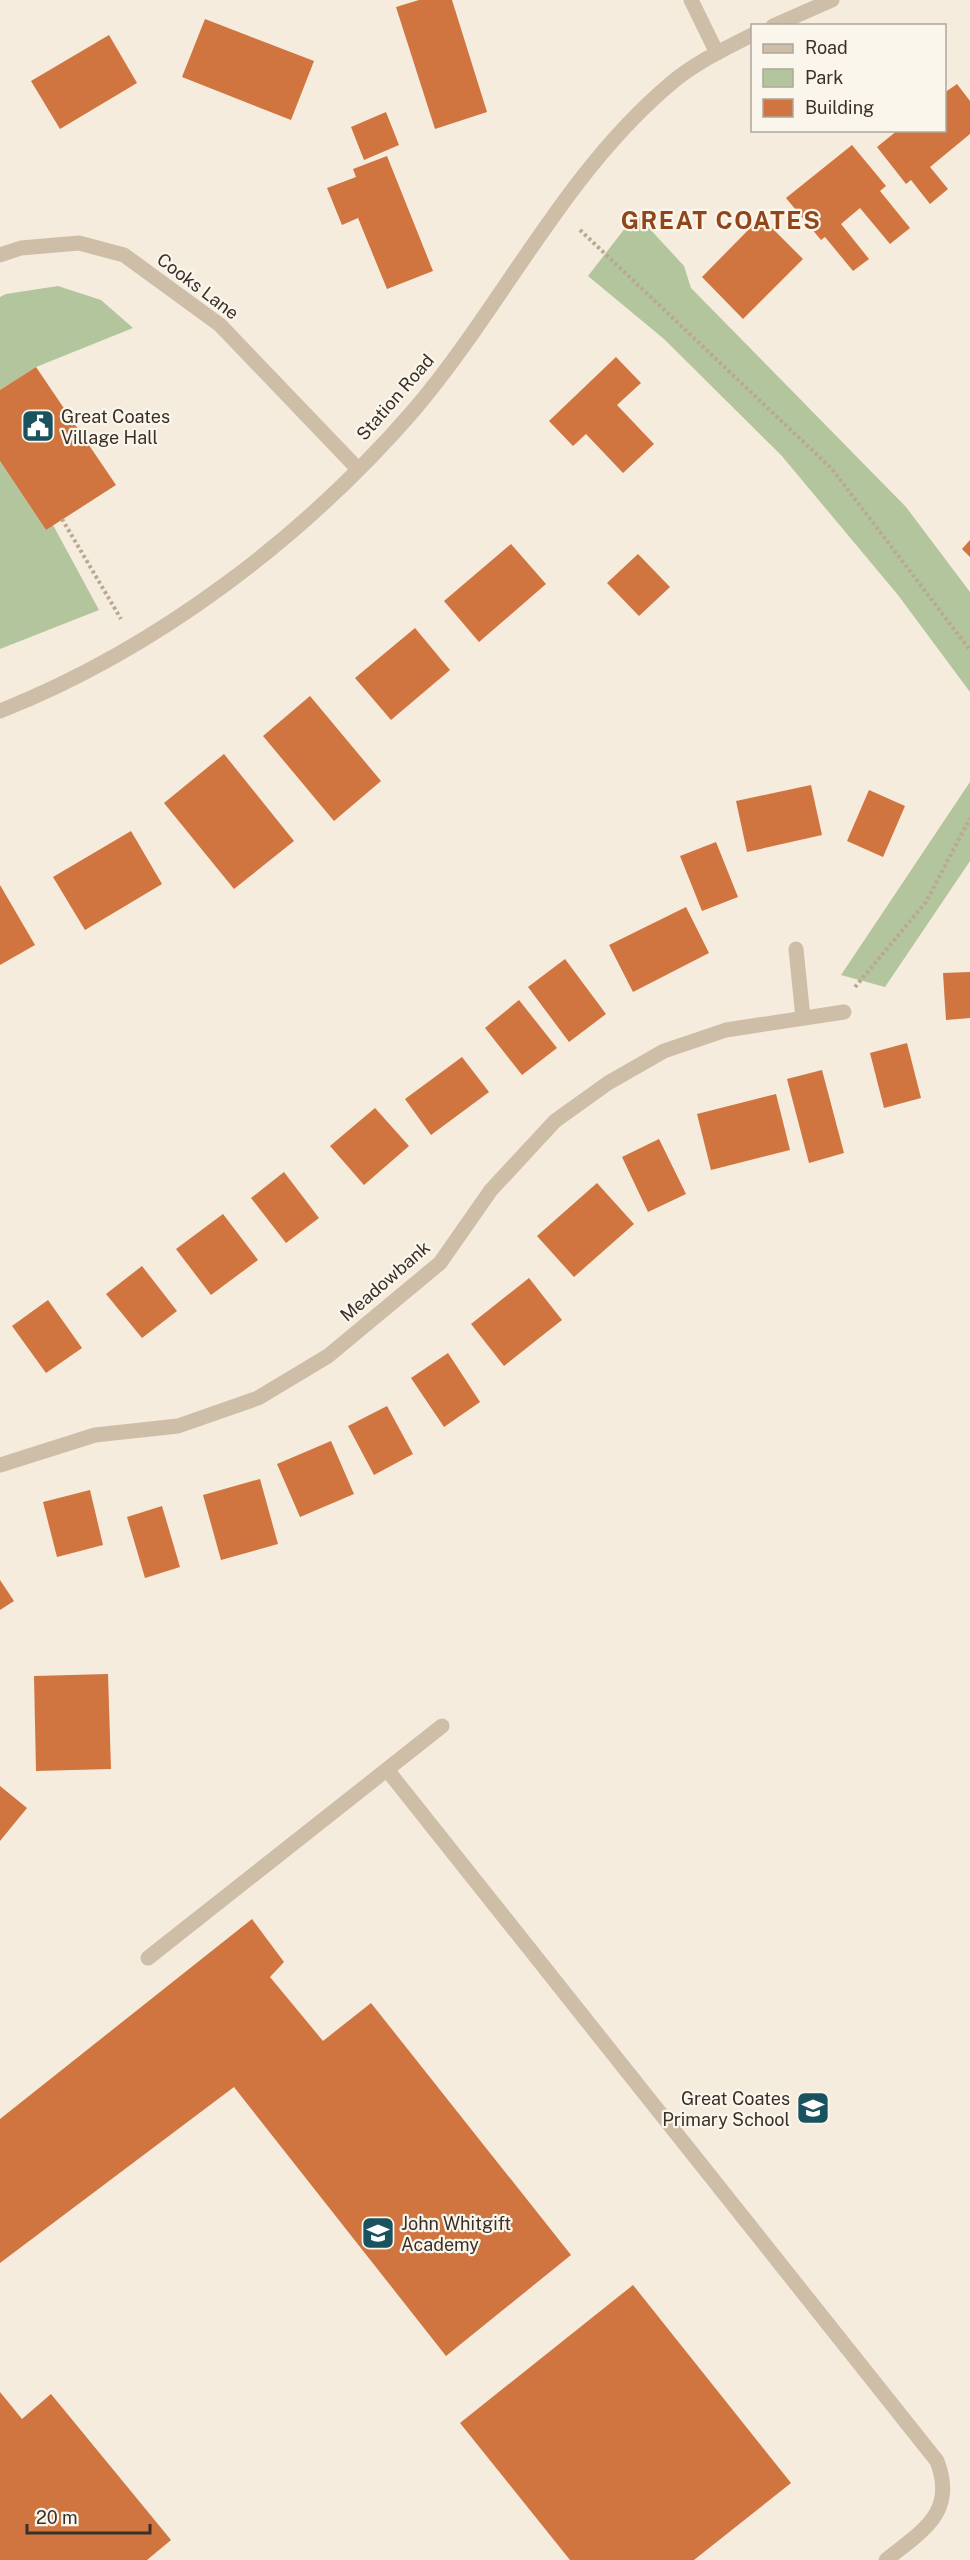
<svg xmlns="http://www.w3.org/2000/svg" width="970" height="2560" font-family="'Public Sans',sans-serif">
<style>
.green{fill:#b2c59c}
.building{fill:#d07440}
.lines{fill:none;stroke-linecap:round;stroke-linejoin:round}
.path{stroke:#baa892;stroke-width:4;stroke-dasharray:3 3;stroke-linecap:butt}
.minor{stroke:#cebea8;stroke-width:15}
.labels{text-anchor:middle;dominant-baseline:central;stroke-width:4.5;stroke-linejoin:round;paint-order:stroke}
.street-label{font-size:18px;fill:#3a3029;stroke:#fbf6eb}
.poi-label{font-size:18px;fill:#3a3029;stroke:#fbf6eb;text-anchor:start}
.district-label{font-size:24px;font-weight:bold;letter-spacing:1.5px;fill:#91451a;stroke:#fbf6eb}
</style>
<rect width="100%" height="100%" fill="#f5ecdd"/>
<g class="green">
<path d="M 636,214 L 684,266 L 691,288 L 906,507 L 970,592 L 970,692 L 898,595 L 781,455 L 664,339 L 588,276 Z"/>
<path d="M 58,286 L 101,300 L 133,328 L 36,367 L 0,390 L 0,297 L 6,294 Z"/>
<path d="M 0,461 L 46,530 L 53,525 L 99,610 L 0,649 Z"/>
<path d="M 970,782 L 970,861 L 885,987 L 841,975 Z"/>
</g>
<g class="building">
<path d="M 419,0 L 452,0 L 487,112 L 435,129 L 396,7 Z"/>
<path d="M 205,19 L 314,61 L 291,120 L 182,77 Z"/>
<path d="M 109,35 L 137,83 L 60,129 L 31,81 Z"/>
<path d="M 957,84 L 970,101 L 970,134 L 930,167 L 948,189 L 930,204 L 911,180 L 906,184 L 877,147 L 898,130 L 944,130 L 944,93 Z"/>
<path d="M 386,112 L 399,145 L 364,160 L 351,127 Z"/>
<path d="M 852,145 L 886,186 L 880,191 L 910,228 L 890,244 L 860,208 L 841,224 L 869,259 L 853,271 L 825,237 L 821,240 L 786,198 Z"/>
<path d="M 387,156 L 433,271 L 387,289 L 358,218 L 342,225 L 327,188 L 356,177 L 353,169 Z"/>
<path d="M 761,217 L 803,259 L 743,319 L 702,277 Z"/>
<path d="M 616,357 L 641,383 L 617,405 L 654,444 L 623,473 L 586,434 L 573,446 L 549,421 Z"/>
<path d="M 36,367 L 116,485 L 46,530 L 0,461 L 0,390 Z"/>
<path d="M 970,540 L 970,557 L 962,549 Z"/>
<path d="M 511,544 L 546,584 L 479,642 L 444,601 Z"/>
<path d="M 638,554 L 670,587 L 639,616 L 607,583 Z"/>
<path d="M 415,628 L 450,670 L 391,720 L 355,678 Z"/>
<path d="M 310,696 L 381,781 L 334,821 L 263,736 Z"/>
<path d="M 224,754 L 294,841 L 234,889 L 164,803 Z"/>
<path d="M 811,785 L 822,835 L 747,852 L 736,801 Z"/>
<path d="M 869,790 L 905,806 L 883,857 L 847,841 Z"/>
<path d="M 131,831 L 162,884 L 85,930 L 53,877 Z"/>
<path d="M 716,842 L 738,897 L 702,911 L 680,856 Z"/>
<path d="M 0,885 L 35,945 L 0,965 Z"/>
<path d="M 686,907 L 709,953 L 633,992 L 609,945 Z"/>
<path d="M 565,959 L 606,1014 L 569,1042 L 528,987 Z"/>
<path d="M 970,972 L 970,1018 L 946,1020 L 943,973 Z"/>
<path d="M 519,1000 L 557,1048 L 522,1075 L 485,1028 Z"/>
<path d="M 907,1043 L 921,1098 L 884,1108 L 870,1053 Z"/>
<path d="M 462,1057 L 489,1092 L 431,1135 L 405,1099 Z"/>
<path d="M 822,1070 L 844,1153 L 809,1163 L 787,1079 Z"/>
<path d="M 776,1094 L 790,1150 L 711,1170 L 697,1114 Z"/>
<path d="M 375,1108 L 409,1146 L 364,1185 L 330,1146 Z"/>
<path d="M 659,1139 L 686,1194 L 648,1212 L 622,1157 Z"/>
<path d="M 284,1172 L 319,1218 L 286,1243 L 251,1198 Z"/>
<path d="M 597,1183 L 634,1224 L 574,1277 L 537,1236 Z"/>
<path d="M 223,1214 L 258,1260 L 211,1295 L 176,1249 Z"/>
<path d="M 142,1266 L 177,1311 L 142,1338 L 106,1294 Z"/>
<path d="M 529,1278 L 562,1320 L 504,1366 L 471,1324 Z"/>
<path d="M 48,1300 L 82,1348 L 46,1373 L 12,1326 Z"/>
<path d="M 448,1353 L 480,1402 L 444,1427 L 411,1378 Z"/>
<path d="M 387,1406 L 413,1454 L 374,1475 L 348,1426 Z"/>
<path d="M 331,1441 L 354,1494 L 300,1517 L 277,1464 Z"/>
<path d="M 260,1479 L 278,1544 L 221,1560 L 203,1495 Z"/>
<path d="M 90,1490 L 103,1545 L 57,1557 L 43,1502 Z"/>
<path d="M 162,1506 L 180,1567 L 145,1578 L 127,1517 Z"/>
<path d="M 0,1580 L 14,1601 L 0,1610 Z"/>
<path d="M 108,1674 L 111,1769 L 36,1771 L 34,1676 Z"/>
<path d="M 0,1786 L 27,1808 L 0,1841 Z"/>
<path d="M 252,1919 L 284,1962 L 270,1977 L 323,2041 L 371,2003 L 571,2255 L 446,2356 L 234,2087 L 0,2263 L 0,2119 Z"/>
<path d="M 633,2285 L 791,2483 L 694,2560 L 570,2560 L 460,2423 Z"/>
<path d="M 0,2392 L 22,2419 L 51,2394 L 171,2540 L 147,2560 L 0,2560 Z"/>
</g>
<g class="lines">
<g class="path">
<path d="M 580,230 L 832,469 L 970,650"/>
<path d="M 62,519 L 121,619"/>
<path d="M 855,987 L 926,902 L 970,818"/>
</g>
<g class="minor">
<path d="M 691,0 L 717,53"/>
<path d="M 773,26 L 832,0"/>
<path d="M 0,255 L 21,248 L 79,243 L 124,255 L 220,325 L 358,469"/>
<path d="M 0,711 C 157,649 304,537 414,410 C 503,305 563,175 669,85 C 693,64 724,49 752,35"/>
<path d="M 796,949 L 803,1018"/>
<path d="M 0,1465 L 95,1435 L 178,1426 L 258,1398 L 328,1356 L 440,1263 L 491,1190 L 555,1121 L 608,1083 L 664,1051 L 726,1030 L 844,1012"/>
<path d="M 388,1771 L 937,2461 C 957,2513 922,2531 886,2560"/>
<path d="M 148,1958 L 442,1726"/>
</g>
</g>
<defs>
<g id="civic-square" transform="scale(1.725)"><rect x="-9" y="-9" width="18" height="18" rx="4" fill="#1a5360" stroke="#fbf6eb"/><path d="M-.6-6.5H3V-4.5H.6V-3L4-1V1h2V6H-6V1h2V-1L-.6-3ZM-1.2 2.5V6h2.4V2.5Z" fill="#fff"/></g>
<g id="school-square" transform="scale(1.725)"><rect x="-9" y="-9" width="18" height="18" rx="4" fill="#1a5360" stroke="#fbf6eb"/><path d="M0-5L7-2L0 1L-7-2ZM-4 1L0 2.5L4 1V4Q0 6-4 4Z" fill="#fff"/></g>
</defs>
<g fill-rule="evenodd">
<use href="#civic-square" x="38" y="426"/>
<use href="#school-square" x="813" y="2108"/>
<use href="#school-square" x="378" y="2233"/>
</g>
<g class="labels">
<g class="street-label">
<text transform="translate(198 286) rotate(37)">Cooks Lane</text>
<text transform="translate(395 397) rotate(-49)">Station Road</text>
<text transform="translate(385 1281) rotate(-41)">Meadowbank</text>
</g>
<g class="poi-label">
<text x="61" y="416">Great Coates<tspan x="61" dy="21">Village Hall</tspan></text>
<text x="790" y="2098" text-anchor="end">Great Coates<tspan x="790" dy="21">Primary School</tspan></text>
<text x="401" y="2223">John Whitgift<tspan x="401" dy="21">Academy</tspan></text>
</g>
<g class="district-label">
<text x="721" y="220">GREAT COATES</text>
</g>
</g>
<rect x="751" y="24" width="195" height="108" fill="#fbf6eb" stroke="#aea79d" stroke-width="1.5"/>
<rect x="763" y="44" width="30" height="9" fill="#cebea8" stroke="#aea79d" stroke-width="1.5"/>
<text x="805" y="54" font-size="18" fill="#3a3029">Road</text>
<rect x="763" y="69" width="30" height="18" fill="#b2c59c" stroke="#aea79d" stroke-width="1.5"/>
<text x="805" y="84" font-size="18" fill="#3a3029">Park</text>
<rect x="763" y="99" width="30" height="18" fill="#d07440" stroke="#aea79d" stroke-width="1.5"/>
<text x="805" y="114" font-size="18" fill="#3a3029">Building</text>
<path d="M27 2524v9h123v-9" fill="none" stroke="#3a3029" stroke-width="3"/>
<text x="36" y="2524" font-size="18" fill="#3a3029" stroke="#fbf6eb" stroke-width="4.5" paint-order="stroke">20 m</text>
</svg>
